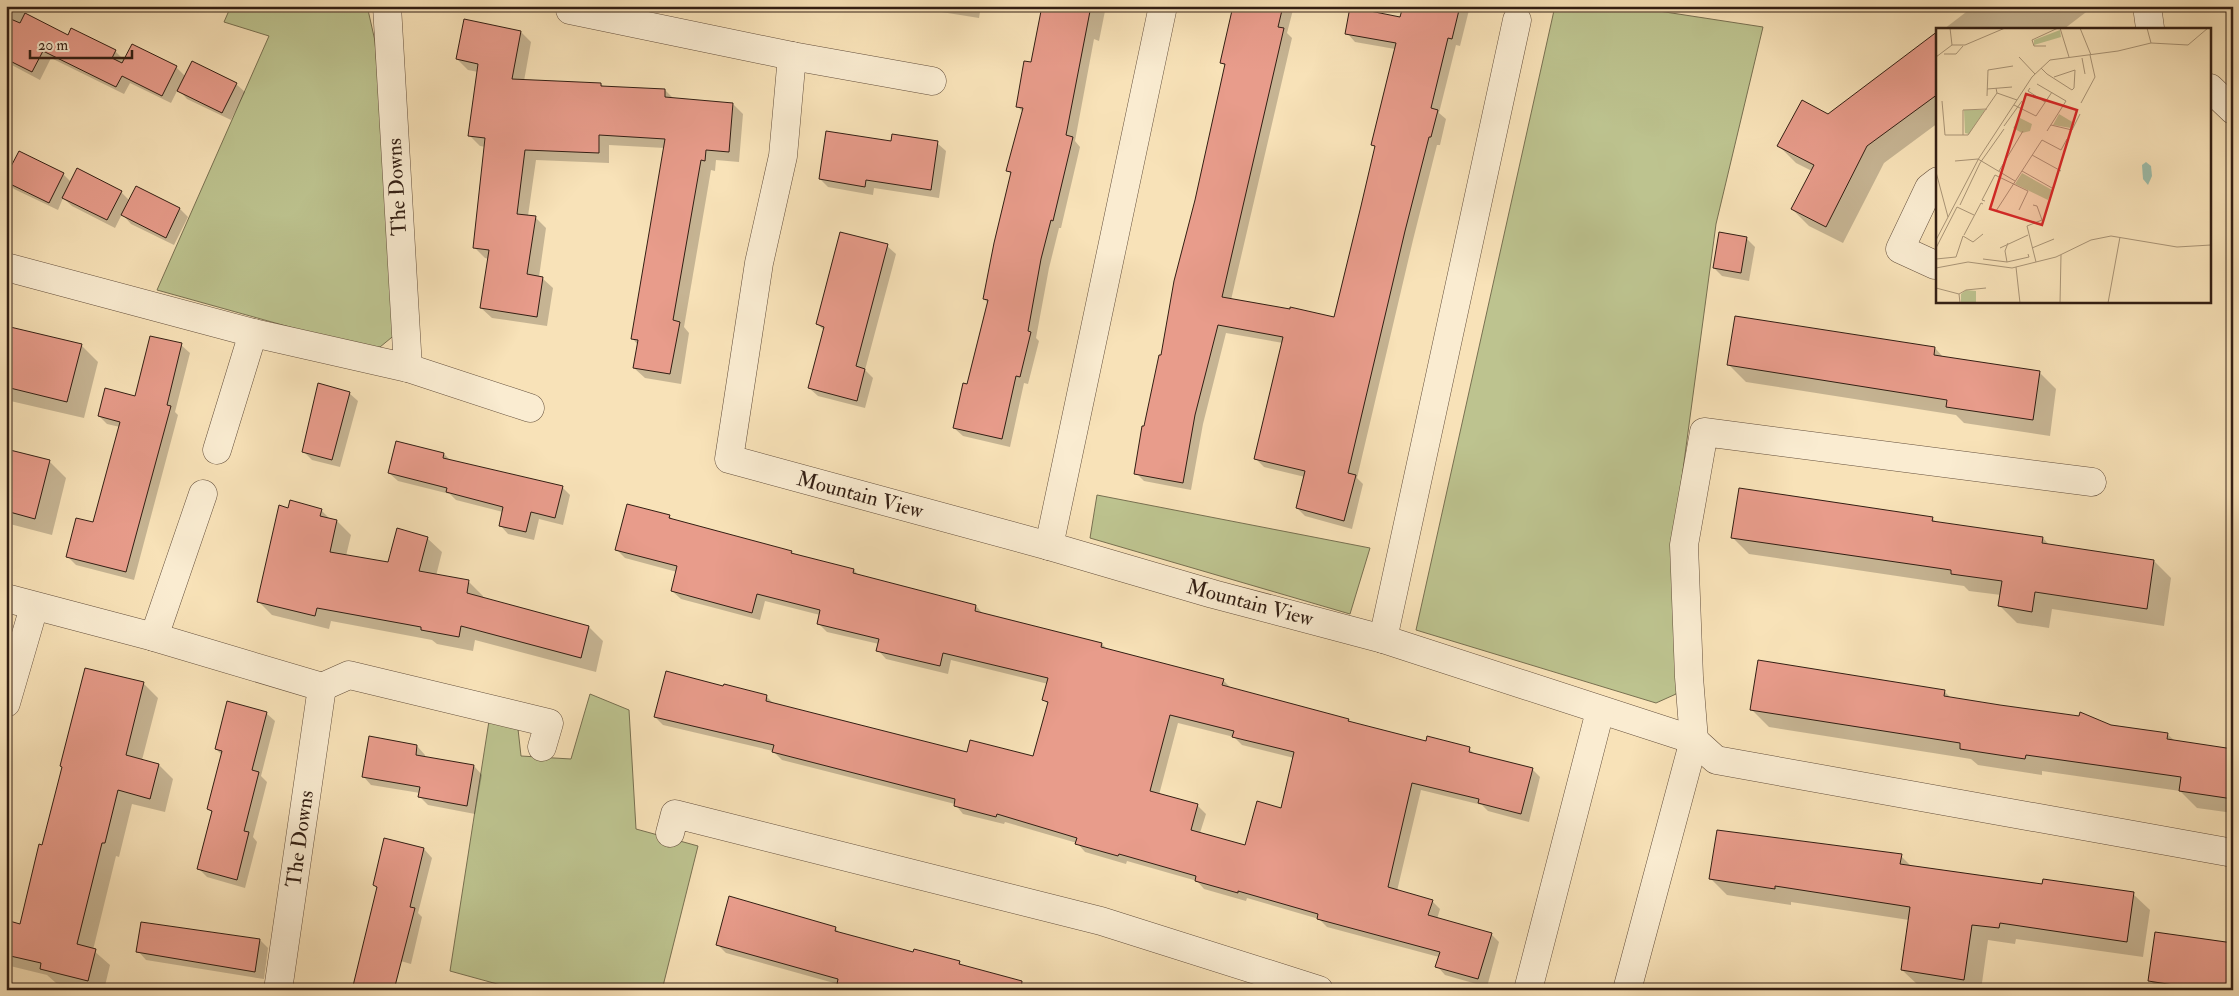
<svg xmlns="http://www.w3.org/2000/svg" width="2239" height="996" font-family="'IM FELL Double Pica',serif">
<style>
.green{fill:#bdc38f;stroke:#787051}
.shadow{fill:#0003;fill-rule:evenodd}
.building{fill:#e89c8b;stroke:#321e13;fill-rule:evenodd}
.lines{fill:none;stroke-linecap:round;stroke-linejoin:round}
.street-casing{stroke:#644f3c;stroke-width:29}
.street{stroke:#faecd1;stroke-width:28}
.labels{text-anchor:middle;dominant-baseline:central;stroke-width:5;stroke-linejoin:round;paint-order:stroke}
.street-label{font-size:21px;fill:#321e13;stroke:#faecd1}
.inset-road{fill:none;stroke:#a99476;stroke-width:1}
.view{fill:#d62828;fill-opacity:0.15;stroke:#d62828;stroke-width:2.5}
.inset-edge{fill:none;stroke:#321e13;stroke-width:2.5}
</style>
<rect width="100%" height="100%" fill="#f8e2b8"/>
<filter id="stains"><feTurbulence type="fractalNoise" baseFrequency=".004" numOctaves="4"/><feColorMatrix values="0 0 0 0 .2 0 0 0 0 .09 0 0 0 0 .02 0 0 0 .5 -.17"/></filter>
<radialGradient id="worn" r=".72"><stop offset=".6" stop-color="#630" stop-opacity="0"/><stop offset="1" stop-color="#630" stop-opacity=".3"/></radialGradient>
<g class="green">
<path d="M 231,6 L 364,6 L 368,10 L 375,41 L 397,333 L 380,347 L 365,348 L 157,290 L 269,36 L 224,22 Z"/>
<path d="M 1555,6 L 1626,6 L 1763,27 L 1716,224 L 1673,544 L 1681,681 L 1676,694 L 1656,703 L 1416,630 Z"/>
<path d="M 1097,495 L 1370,548 L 1350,614 L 1090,538 Z"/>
<path d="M 590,694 L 629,710 L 636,829 L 698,846 L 662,990 L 519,990 L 450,971 L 489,721 L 518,729 L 521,756 L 571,759 Z"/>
</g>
<g class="shadow">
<path d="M 6,6 L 11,6 L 68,36 L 115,51 L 125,61 L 176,67 L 186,77 L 236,84 L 245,92 L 231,120 L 187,99 L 178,89 L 171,103 L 130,83 L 124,94 L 51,58 L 40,80 L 6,62 Z"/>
<path d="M 930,6 L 981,6 L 979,18 L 935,11 Z"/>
<path d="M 1043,6 L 1106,6 L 1099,41 L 1094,39 L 1075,141 L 1080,147 L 1061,228 L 1059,228 L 1049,268 L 1036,338 L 1039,341 L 1028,384 L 1024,383 L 1010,447 L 963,436 L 954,428 L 968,385 L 988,303 L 984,299 L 1012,175 L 1008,171 L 1023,112 L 1018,107 L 1031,64 Z"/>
<path d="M 1235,6 L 1294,6 L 1287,33 L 1292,38 L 1231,300 L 1335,318 L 1376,148 L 1372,144 L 1395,49 L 1355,42 L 1347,33 L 1401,18 L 1404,6 L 1470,6 L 1460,46 L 1456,45 L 1439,113 L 1446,119 L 1440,145 L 1437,145 L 1413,240 L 1357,478 L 1363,484 L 1352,529 L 1305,516 L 1297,508 L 1305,477 L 1264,467 L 1256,459 L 1283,343 L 1226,333 L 1203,424 L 1191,490 L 1144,481 L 1136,473 L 1226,67 L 1221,62 Z"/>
<path d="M 1974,6 L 2094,6 L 2064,29 L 1944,29 Z"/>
<path d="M 521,32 L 531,42 L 524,81 L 601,84 L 604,87 L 665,90 L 674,99 L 733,104 L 743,114 L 739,162 L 716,160 L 715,171 L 711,170 L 684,327 L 689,333 L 681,384 L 645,378 L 634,368 L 638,345 L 632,338 L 665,148 L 609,145 L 609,163 L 536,160 L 528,216 L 536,218 L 546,228 L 539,277 L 542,278 L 553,288 L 547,326 L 492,318 L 481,308 L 489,259 L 485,258 L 475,248 L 486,147 L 480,146 L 469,135 L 478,72 L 468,70 L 457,59 Z"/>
<path d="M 1938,33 L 1938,123 L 1884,163 L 1843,243 L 1809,226 L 1792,209 L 1812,171 L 1796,163 L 1779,146 L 1828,115 Z"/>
<path d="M 892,143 L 937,143 L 946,151 L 939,198 L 874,188 L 873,195 L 828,187 L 820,179 Z"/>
<path d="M 6,163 L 11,168 L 63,174 L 71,182 L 121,192 L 130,201 L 137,187 L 180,209 L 188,217 L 174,245 L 131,224 L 122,214 L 115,228 L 72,206 L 63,198 L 58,210 L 14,189 L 6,181 Z"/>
<path d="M 1747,239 L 1755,247 L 1749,281 L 1722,276 L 1714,268 Z"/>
<path d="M 887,246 L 896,254 L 865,370 L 873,378 L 865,408 L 818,396 L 809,388 L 825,331 L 817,324 Z"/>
<path d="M 1736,317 L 1935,348 L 1944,358 L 2039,372 L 2056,389 L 2050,436 L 1964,423 L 1956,415 L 1746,382 L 1729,365 Z"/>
<path d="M 6,327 L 81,345 L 98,362 L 84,418 L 6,400 Z"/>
<path d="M 181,345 L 190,353 L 175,412 L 178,415 L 134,580 L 76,565 L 68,557 L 94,524 L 120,427 L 107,424 L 99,416 L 136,398 Z"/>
<path d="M 349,393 L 358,401 L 340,467 L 312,460 L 304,452 Z"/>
<path d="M 6,450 L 49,461 L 66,478 L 52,535 L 6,523 Z"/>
<path d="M 444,454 L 450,460 L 562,487 L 570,495 L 563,525 L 539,519 L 534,540 L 508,534 L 500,525 L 503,512 L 456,500 L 450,494 L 398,481 L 389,473 Z"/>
<path d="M 289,509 L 321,510 L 331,520 L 337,521 L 351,535 L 346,556 L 389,564 L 427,538 L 442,552 L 436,576 L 469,582 L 483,596 L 483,599 L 589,627 L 603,641 L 596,672 L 475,640 L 473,651 L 437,644 L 432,640 L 331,621 L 329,629 L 272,615 L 258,601 Z"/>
<path d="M 669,516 L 675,521 L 791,552 L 794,555 L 854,570 L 859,576 L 976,606 L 983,614 L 1102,644 L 1107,649 L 1223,680 L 1232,689 L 1348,720 L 1352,724 L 1427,742 L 1469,749 L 1476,755 L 1532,769 L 1540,777 L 1529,822 L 1488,811 L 1482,805 L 1421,790 L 1397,891 L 1432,901 L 1440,909 L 1437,919 L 1491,934 L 1499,942 L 1487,987 L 1445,975 L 1437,966 L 1439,957 L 1327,927 L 1319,919 L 1247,898 L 1246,901 L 1204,889 L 1197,881 L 1127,861 L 1126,864 L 1085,852 L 1077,843 L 1005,822 L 1004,824 L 963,814 L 955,804 L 782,760 L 773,751 L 663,725 L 655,717 L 724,688 L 766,696 L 775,705 L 968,753 L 1033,757 L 1049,705 L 1044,700 L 1048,684 L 951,660 L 948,674 L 886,659 L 878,650 L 879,644 L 827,632 L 818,623 L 820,615 L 765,601 L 760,620 L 681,599 L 672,591 L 677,572 L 625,558 L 617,550 ZM 1178,723 L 1234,737 L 1242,745 L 1294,758 L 1282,809 L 1246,847 L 1200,833 L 1206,814 L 1197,805 L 1159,795 Z"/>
<path d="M 1932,518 L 1937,523 L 2043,538 L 2050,546 L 2154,561 L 2171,578 L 2164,626 L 2052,609 L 2049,628 L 2017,623 L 2000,606 L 2001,595 L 1969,591 L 1964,586 L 1749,554 L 1732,537 Z"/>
<path d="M 143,683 L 158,698 L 142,760 L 159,765 L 173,779 L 165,812 L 132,804 L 119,857 L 116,856 L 93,950 L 110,965 L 104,990 L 81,990 L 56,983 L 47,975 L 6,965 L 6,922 L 21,925 L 43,847 Z"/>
<path d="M 1945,692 L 1951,698 L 2167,734 L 2175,741 L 2233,750 L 2233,813 L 2197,808 L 2180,791 L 2042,771 L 2042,775 L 1978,765 L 1971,759 L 1769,727 L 1752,710 Z"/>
<path d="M 266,713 L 275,721 L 261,776 L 267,782 L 253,837 L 257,842 L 245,888 L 207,877 L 199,869 L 213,813 L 208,809 L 222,755 L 216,749 Z"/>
<path d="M 417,746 L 425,755 L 425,758 L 474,766 L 482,775 L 475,814 L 428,805 L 420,797 L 420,793 L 371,785 L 363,776 Z"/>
<path d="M 385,840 L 424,849 L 432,858 L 418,913 L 422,917 L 411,964 L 373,953 L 378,889 L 374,885 Z"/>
<path d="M 1901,856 L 1912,867 L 2043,885 L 2133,894 L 2150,910 L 2143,957 L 2016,939 L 2015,944 L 1988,940 L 1981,990 L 1940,990 L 1919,986 L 1902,970 L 1909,920 L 1791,902 L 1791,905 L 1727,895 L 1710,878 Z"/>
<path d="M 835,928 L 841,934 L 914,954 L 959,962 L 964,967 L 1041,990 L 845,990 L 841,985 L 726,953 L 717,944 Z"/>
<path d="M 260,940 L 268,948 L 264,979 L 146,960 L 138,951 Z"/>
<path d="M 2150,980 L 2233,990 L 2159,990 Z"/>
<path d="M 310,986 L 333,990 L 309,990 Z"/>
</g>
<g class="building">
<path d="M 1042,6 L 1091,6 L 1066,135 L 1073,137 L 1053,221 L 1051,220 L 1041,259 L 1028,331 L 1031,332 L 1020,377 L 1016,376 L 1002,439 L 953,428 L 963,383 L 967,384 L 988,300 L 983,299 L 994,243 L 1011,172 L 1006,171 L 1023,108 L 1016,107 L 1024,61 L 1031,62 Z"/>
<path d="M 1233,6 L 1283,6 L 1278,27 L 1284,28 L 1222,297 L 1290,309 L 1290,307 L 1334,317 L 1361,206 L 1375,146 L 1371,145 L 1396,43 L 1345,34 L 1350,7 L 1400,17 L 1403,6 L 1460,6 L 1452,39 L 1448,38 L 1431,108 L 1438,110 L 1431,137 L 1429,137 L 1405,231 L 1348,473 L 1356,475 L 1344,521 L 1296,508 L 1305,471 L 1254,459 L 1283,337 L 1218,325 L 1195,415 L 1183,483 L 1134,474 L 1142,426 L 1144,426 L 1159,355 L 1161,355 L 1174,281 L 1195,200 L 1225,64 L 1220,63 Z"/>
<path d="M 25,13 L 68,35 L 71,28 L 116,50 L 112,58 L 122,63 L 132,44 L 177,66 L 162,96 L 122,76 L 116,87 L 43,51 L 32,72 L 6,59 L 6,17 L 20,23 Z"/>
<path d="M 464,19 L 521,31 L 512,79 L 601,83 L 601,86 L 665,89 L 665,97 L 733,103 L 729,152 L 706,150 L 705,161 L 701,160 L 673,320 L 680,322 L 670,374 L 633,368 L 638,340 L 631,339 L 665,139 L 599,135 L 599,153 L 525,150 L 517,214 L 536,216 L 527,274 L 543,277 L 537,317 L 480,308 L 489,250 L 473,248 L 485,138 L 468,136 L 478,64 L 456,59 Z"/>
<path d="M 1938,31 L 1938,94 L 1867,146 L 1826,227 L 1791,209 L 1814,165 L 1777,146 L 1802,100 L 1828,114 Z"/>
<path d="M 192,61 L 237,83 L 222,113 L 177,91 Z"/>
<path d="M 826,131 L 891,141 L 892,134 L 938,141 L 931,190 L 866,180 L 865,187 L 819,179 Z"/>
<path d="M 19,151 L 64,173 L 49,203 L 6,182 L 6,176 Z"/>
<path d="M 77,168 L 122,191 L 107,220 L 62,198 Z"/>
<path d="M 136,186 L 180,208 L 166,238 L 121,215 Z"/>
<path d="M 840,232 L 888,244 L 856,366 L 865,369 L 857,401 L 808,388 L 824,327 L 816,324 Z"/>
<path d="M 1719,232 L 1747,237 L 1741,273 L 1713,268 Z"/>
<path d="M 1735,316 L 1935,347 L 1934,355 L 2040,371 L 2033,420 L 1946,407 L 1947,400 L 1727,365 Z"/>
<path d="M 6,326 L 82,344 L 67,402 L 6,387 Z"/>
<path d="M 150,336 L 182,343 L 167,405 L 171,406 L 126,572 L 66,557 L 76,518 L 93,522 L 120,422 L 98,416 L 105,388 L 135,396 Z"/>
<path d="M 318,383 L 350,392 L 332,460 L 302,452 Z"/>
<path d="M 396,441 L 444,453 L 443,458 L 563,486 L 555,518 L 531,512 L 526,532 L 499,526 L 503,507 L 446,492 L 447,488 L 388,473 Z"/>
<path d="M 6,449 L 50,460 L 35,519 L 6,511 Z"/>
<path d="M 1739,488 L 1933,517 L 1932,521 L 2043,537 L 2042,543 L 2154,560 L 2147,609 L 2035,592 L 2032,612 L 1998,606 L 2002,581 L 1951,574 L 1951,570 L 1731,538 Z"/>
<path d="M 290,500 L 322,509 L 320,516 L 337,520 L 330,552 L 388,562 L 397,528 L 428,537 L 419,571 L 469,580 L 467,593 L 589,626 L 581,658 L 461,626 L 459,637 L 421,630 L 421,627 L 317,608 L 315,616 L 257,602 L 279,505 L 288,508 Z"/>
<path d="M 627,504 L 670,515 L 669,518 L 792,551 L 791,553 L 854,569 L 853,573 L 976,605 L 975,611 L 1102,643 L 1101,647 L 1224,679 L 1222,685 L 1349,719 L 1348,721 L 1426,741 L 1427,736 L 1470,747 L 1469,752 L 1533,768 L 1521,814 L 1478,803 L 1479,799 L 1412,783 L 1388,887 L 1433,900 L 1428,915 L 1492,933 L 1478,979 L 1435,967 L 1440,952 L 1317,919 L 1318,914 L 1238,891 L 1238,893 L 1195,881 L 1196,876 L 1119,854 L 1118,856 L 1075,844 L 1077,838 L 997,814 L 996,817 L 954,806 L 955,799 L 772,752 L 774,745 L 654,717 L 666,671 L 723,686 L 724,684 L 767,695 L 766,701 L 967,752 L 970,740 L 1033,756 L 1048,702 L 1042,700 L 1048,678 L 943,653 L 940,666 L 876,651 L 879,639 L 817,624 L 820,610 L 757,594 L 752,613 L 671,591 L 677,566 L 615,550 ZM 1170,715 L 1234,731 L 1232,737 L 1294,752 L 1281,808 L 1257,801 L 1245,845 L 1191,830 L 1198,804 L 1150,791 Z"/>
<path d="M 1758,660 L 1945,690 L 1944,696 L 2000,705 L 2079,716 L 2080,712 L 2111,725 L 2168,733 L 2167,739 L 2233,749 L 2233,799 L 2179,791 L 2181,777 L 2026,755 L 2025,759 L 1960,749 L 1960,743 L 1750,710 Z"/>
<path d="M 85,668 L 144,682 L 126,755 L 159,764 L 150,799 L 118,790 L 105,843 L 102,843 L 77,944 L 96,949 L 88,981 L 40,969 L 41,963 L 6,955 L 6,920 L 20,924 L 39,844 L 42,845 L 62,767 L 60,766 Z"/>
<path d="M 227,701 L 267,712 L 252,770 L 259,772 L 244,831 L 249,832 L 237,880 L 197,869 L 212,811 L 207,809 L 222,751 L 215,749 Z"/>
<path d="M 369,736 L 417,745 L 416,755 L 474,765 L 467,806 L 418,797 L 420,787 L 362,777 Z"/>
<path d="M 1717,830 L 1902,854 L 1900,864 L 2042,884 L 2043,879 L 2134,892 L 2127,942 L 2000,923 L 1999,928 L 1972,925 L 1964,980 L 1901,970 L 1910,907 L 1775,886 L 1775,889 L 1709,879 Z"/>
<path d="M 384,838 L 424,848 L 410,907 L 415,908 L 394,990 L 352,990 L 377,887 L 373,885 Z"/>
<path d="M 729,896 L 836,927 L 835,931 L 913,952 L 914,949 L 960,961 L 959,964 L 1022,981 L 1021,990 L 860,990 L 837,984 L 838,979 L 716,945 Z"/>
<path d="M 141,922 L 260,939 L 255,972 L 136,952 Z"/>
<path d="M 2155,932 L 2233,943 L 2233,990 L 2207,990 L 2148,981 Z"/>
</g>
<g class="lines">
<g class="street-casing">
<g id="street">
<path d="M 387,6 L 408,368"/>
<path d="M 2147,6 L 2150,28"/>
<path d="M 570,10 L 792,56 L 783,156 L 759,263 L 729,459 L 1049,546 L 1213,594 L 1383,639 L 1694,740 L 1716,760 L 2233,853"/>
<path d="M 792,56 L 932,81"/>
<path d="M 2210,88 L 2233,110"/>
<path d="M 1935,265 L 1900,249 L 1929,188 L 1938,181"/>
<path d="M 6,267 L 253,333 L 408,368 L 530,408"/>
<path d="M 217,450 L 253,333"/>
<path d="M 1049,546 L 1163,6"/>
<path d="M 6,598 L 154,637 L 322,687 L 278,990"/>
<path d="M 154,637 L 203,494"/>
<path d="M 1383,639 L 1517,20"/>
<path d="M 322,687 L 349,675 L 549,723 L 542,747"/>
<path d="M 6,703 L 34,607"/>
<path d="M 670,833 L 675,814 L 1101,921 L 1319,990"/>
<path d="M 1528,990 L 1600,711"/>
<path d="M 1627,990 L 1694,740 L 1689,677 L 1684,545 L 1704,432 L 2092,482"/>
</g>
</g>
<use href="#street" class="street"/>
</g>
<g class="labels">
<g class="street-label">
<text transform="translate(397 187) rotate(-93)">The Downs</text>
<text transform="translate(860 495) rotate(15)">Mountain View</text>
<text transform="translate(1250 603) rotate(15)">Mountain View</text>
<text transform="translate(300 839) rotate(-82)">The Downs</text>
</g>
</g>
<g transform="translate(1936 28)">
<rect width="275" height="275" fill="#f8e2b8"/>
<path d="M 124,2 L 125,9 L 98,17 L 98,12 ZM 28,82 L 49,82 L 33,106 L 29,105 ZM 123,86 L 138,95 L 135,100 L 117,97 ZM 84,90 L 96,96 L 94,103 L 86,105 L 77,100 ZM 86,145 L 116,162 L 112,172 L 79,156 ZM 30,262 L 40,263 L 40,275 L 25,275 L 25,266 Z" fill="#bdc38f"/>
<path d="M 210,134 L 215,138 L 216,148 L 212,157 L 207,151 L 206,137 Z" fill="#9ebeab"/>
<path class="inset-road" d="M 14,0 L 16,17M 124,0 L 133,29M 144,0 L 155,27M 211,0 L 215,15M 110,18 L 98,18 L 96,12 L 122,0M 8,26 L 20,26 L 27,18M 0,29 L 16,17 L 29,17 L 69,0M 83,29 L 99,46M 146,30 L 149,46M 105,40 L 111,46 L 136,62 L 138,60 L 139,42 L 118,49M 101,56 L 130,73 L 111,103M 60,60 L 61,65 L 81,72M 94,60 L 92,63 L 109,74M 51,61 L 76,59M 51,68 L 52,42 L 77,38M 6,73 L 9,107 L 32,107 L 61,65M 145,75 L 159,49 L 154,27M 78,77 L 100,88 L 116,64M 115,97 L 136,102 L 144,86M 68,98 L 86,73M 27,107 L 27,82 L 51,81M 96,127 L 125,143M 19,133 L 42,131 L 79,153M 63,143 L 87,103M 86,143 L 116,160M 0,144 L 12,189M 49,173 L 46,172 L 59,147 L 92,163 L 83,182M 24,177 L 44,135 L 68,101M 97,177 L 101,178 L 106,192 L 91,198 L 100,234M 60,183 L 106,112 L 125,122 L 131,111M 28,207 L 45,175 L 47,176M 0,212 L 43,130 L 96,49 L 114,32 L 182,23 L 215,15 L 252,17 L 272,0M 72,215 L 69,223 L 71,234 L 93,229 L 92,226M 0,220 L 21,179 L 38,187M 64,220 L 92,207M 96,220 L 118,211M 0,231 L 20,229 L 27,208 L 37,214 L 47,206M 47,231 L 71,234M 80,239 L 84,275M 0,240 L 32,234 L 76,240 L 120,229 L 155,212 L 175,208 L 241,219 L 275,217M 0,260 L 23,266 L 24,275M 23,266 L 30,262 L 50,260M 124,275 L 125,227M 172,275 L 184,209"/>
<path class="view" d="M 90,66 L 141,82 L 106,197 L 54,181 Z"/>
<rect width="275" height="275" class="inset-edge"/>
</g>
<rect width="2239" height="996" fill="none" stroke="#f8e2b8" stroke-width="25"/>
<rect x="8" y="8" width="2224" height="981" fill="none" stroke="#321e13" stroke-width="2.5"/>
<rect x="12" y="12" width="2214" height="971" fill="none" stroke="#321e13"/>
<path d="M30 50v8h102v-8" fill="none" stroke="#321e13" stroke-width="2.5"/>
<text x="38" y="50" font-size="15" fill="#321e13" stroke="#faecd1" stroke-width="4" paint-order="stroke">20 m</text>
<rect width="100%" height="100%" filter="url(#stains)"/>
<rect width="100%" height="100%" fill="url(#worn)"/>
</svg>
